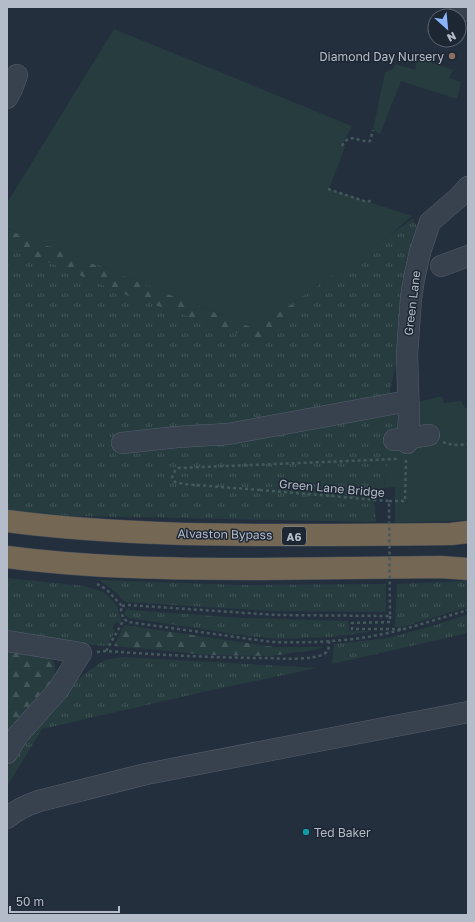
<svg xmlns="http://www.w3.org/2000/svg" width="475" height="922" font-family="'Golos Text',sans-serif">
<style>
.grass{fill:url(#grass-tufts)}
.forest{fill:url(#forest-firs)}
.park{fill:#263c3f}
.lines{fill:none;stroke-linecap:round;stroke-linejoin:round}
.minor-casing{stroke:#565f6c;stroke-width:22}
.highway-casing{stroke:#434c59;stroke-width:23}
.path{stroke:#44595c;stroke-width:2.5;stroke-dasharray:3 3;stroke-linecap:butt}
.minor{stroke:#38414e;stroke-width:21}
.highway{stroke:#746855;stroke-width:22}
.path-bridge{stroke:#44595c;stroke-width:2.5;stroke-dasharray:3 3;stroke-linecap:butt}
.education-dot{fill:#8d6e63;stroke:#1d2633;stroke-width:1.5}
.culture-dot{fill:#0f9aa8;stroke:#1d2633;stroke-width:1.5}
.labels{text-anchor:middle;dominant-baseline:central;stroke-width:3;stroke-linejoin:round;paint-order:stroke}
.shield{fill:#1d2633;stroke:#878f9c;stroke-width:1}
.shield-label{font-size:11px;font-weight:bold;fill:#b4bcc9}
.poi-label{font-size:12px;fill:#b4bcc9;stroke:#1d2633;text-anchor:end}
.street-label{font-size:12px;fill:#b4bcc9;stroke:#1d2633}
</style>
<defs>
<pattern id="grass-tufts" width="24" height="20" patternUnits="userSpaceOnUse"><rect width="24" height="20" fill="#263c3f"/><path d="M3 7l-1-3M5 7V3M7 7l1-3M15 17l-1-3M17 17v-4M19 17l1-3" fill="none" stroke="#435659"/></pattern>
<pattern id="forest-firs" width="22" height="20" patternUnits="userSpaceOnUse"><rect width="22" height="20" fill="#263c3f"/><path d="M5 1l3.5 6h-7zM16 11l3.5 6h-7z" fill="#435659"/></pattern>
</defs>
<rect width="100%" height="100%" fill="#242f3e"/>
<g class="grass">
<path d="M 413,219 L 418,229 L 413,238 L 397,359 L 390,391 L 401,413 L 391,435 L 384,488 L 375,490 L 374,499 L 376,522 L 31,515 L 7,512 L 7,229 L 13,230 L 256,329 L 288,305 Z"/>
<path d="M 7,578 L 84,586 L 101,591 L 108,596 L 117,606 L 121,621 L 120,624 L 118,622 L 114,624 L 113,628 L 115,631 L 107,646 L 24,639 L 7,636 Z"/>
<path d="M 100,580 L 239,585 L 386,584 L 386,612 L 271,611 L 125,602 L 114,591 Z"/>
<path d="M 468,581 L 468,607 L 402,627 L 395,627 L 397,584 Z"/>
<path d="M 129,608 L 130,610 L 243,618 L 348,621 L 349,631 L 372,631 L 348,635 L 328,637 L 282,639 L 248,636 L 129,618 L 125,615 L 125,611 Z"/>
<path d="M 468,614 L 468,633 L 332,664 L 334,644 L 389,638 L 439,624 Z"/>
<path d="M 123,657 L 317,668 L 203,692 L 42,729 L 7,786 L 7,768 L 32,726 L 54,700 L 88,671 L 105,660 Z"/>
</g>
<g class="forest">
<path d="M 7,230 L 256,329 L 288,305 L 297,304 L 299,312 L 262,337 L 251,338 L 129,296 L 38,258 L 7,249 Z"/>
<path d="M 124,625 L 274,647 L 325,647 L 308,651 L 270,656 L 204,655 L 169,651 L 114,646 Z"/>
<path d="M 7,647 L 50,657 L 55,665 L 55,672 L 53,680 L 44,689 L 31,707 L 7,745 Z"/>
</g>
<g class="park">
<path d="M 114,29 L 352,126 L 342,145 L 345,147 L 329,189 L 412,216 L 390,235 L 256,329 L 7,228 L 7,203 Z"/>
<path d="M 418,57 L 453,70 L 449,78 L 461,82 L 457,99 L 401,81 L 380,134 L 373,130 L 385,72 L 393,69 L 396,64 L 415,70 Z"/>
<path d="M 442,396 L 444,403 L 461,401 L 465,408 L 468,407 L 468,520 L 395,523 L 395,487 L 384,488 L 394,408 Z"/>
</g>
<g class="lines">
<g class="minor-casing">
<g id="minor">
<path d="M 460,7 L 468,11"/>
<path d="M 7,98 L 12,89 L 17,75"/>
<path d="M 441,266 L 468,256"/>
<path d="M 394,440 L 429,435"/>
<path d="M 122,443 L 177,437 L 228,434 L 408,401"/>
<path d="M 407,443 L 409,419 L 407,355 L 411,298 L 414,279 L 420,252 L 430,222 L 459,197 L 468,187"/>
<path d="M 7,641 L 81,653 L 58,690 L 18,735 L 7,753"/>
<path d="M 7,818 C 17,809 27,805 39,801 L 146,774 L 468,712"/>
</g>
</g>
<g class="highway-casing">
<g id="highway">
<path d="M 7,521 C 66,529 125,532 185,534 C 273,536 362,535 451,534 L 468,532"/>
<path d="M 7,557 C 90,568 175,569 259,569 C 320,568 381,568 441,567 L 468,569"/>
</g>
</g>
<g class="path">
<path d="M 342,146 C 350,131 359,143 370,141 L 373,130"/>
<path d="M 328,189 L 367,202 L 372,200"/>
<path d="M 443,442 C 451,446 460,445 468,444"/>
<path d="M 260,490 L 183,484 L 175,482 L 172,477 L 175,471 L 178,468 L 396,459 L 396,457"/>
<path d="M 389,501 L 405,501 L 406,459"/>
<path d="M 97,584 L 106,589 L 122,606 L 121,610 L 123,618 L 128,622 L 272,642 C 306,643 341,642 373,636 C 406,630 437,619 468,610"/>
<path d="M 122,606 L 128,605 L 276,615"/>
<path d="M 390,616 L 390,622 L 352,623 L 352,629 L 401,629"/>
<path d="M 106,651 L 122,623 L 123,619"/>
<path d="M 97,652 L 106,651 C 161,655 215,658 269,658 C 283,659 312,660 324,654 C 329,651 329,647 329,641"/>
</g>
<use href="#minor" class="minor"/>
<use href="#highway" class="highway"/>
<path class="path-bridge" d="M 260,490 L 389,501 L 390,616 L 276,615"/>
</g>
<circle class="education-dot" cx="452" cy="56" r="4"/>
<circle class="culture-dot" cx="306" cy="832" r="4"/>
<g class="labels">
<rect class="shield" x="282" y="527" width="24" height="18" rx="3"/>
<g class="shield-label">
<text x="294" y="536">A6</text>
</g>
<g class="poi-label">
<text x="444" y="56">Diamond Day Nursery</text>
<text x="314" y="832" text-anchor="start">Ted Baker</text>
</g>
<g class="street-label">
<text transform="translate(412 303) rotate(-83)">Green Lane</text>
<text transform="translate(332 488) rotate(5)">Green Lane Bridge</text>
<text transform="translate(225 534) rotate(1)">Alvaston Bypass</text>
</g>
</g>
<rect width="475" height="922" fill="none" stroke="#b4bcc9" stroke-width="16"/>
<g transform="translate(447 28) rotate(153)"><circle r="19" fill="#1d2633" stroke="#59626f"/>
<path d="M0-3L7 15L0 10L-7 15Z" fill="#8ab4f8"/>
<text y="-6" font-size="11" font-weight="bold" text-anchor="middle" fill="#b4bcc9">N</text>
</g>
<path d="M10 906v6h109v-6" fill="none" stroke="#b4bcc9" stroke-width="2"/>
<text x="16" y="906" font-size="12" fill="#b4bcc9" stroke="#1d2633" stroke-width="3" paint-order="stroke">50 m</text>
</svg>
